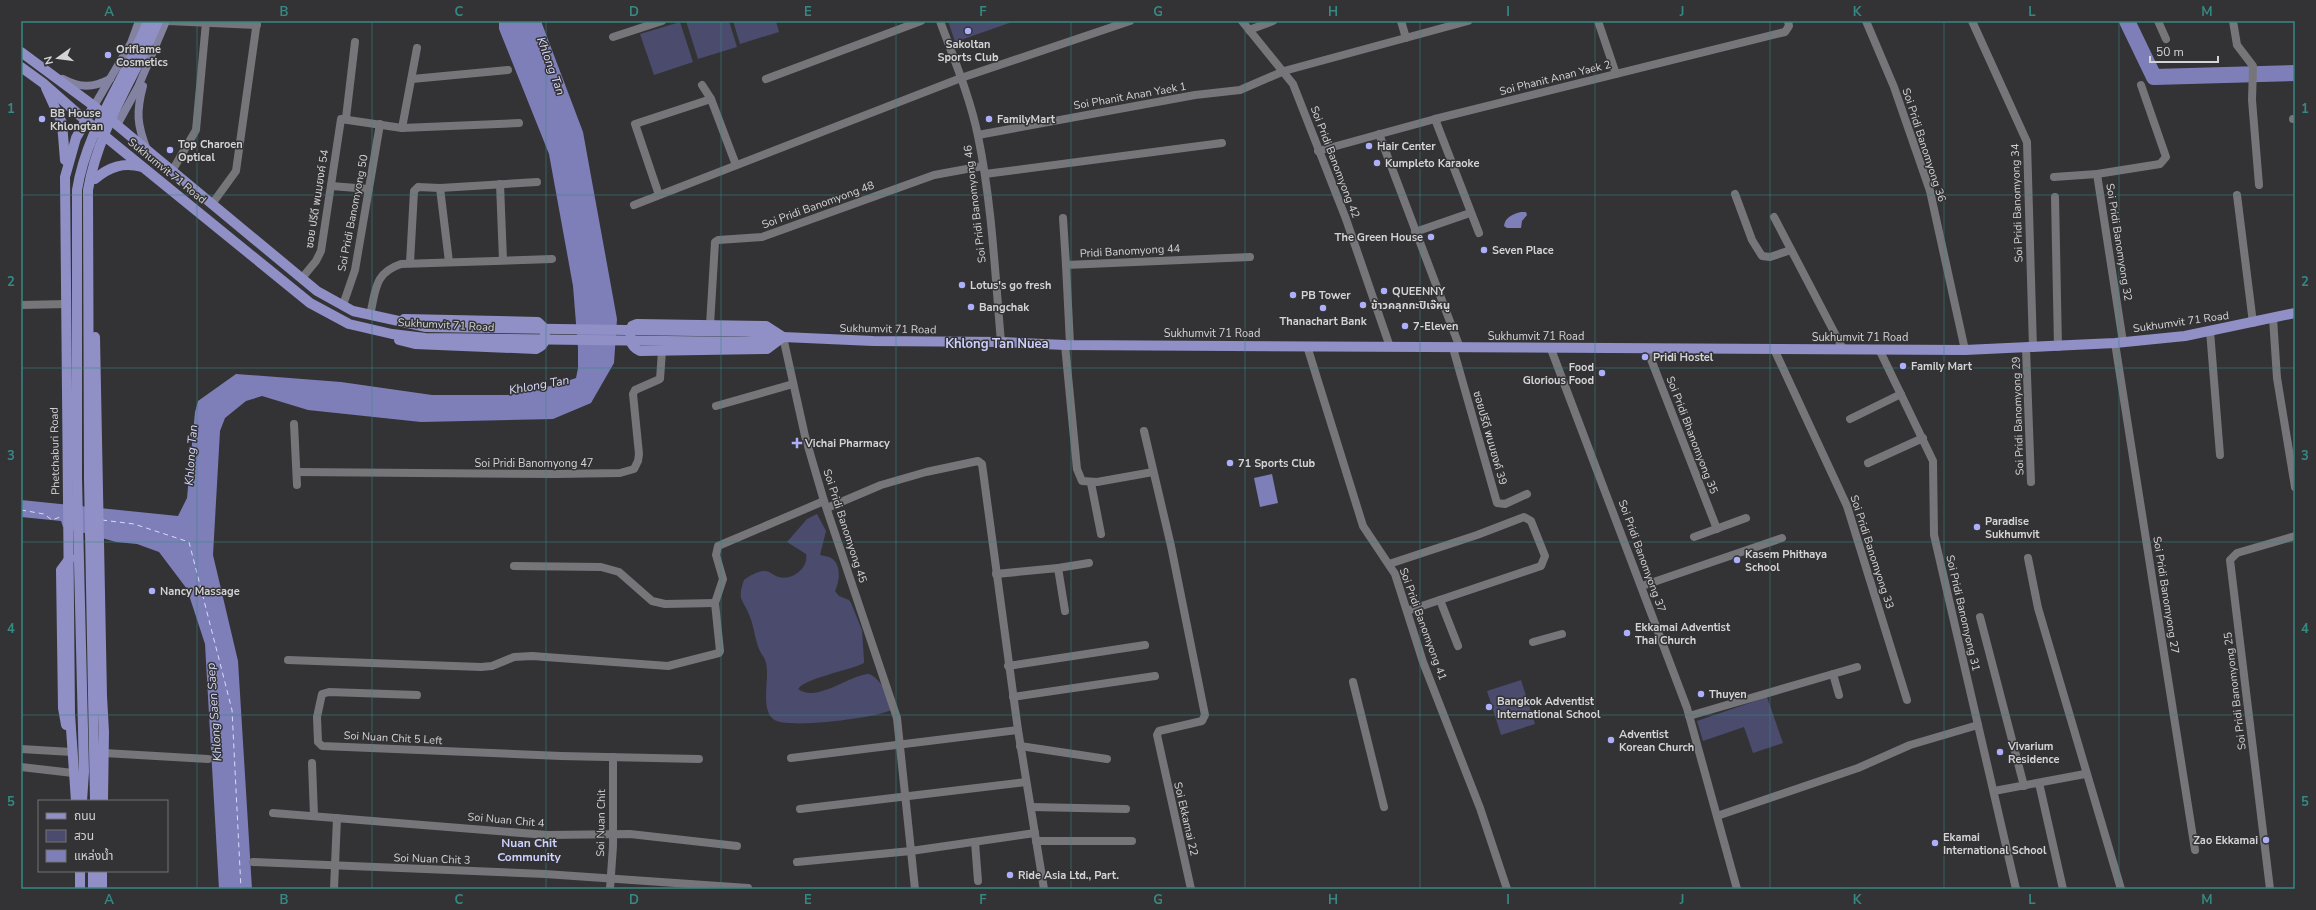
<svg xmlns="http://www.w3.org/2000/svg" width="2316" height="910" font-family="'Nunito Sans','Noto Sans Thai',sans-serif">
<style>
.green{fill:#4a4b6d}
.water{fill:#7e7fb8}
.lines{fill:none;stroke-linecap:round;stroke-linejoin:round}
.river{stroke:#7e7fb8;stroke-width:16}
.ferry{stroke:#d8dafc;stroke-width:1;stroke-dasharray:5 4;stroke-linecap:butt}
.minor{stroke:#76767a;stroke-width:8}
.tertiary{stroke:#76767a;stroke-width:8}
.secondary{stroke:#8383a1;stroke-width:8}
.primary{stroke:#9090c7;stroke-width:10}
.grid{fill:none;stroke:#368983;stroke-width:1;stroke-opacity:0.55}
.poi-dot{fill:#adaffb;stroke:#333335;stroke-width:1.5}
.labels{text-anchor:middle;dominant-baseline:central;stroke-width:3;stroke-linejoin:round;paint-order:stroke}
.poi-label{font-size:11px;font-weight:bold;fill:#d4d4d6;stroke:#333335;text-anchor:start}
.street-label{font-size:11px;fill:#d4d4d6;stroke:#333335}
.water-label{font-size:12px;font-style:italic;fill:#d8dafc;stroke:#333335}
.neighbourhood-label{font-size:12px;font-weight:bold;fill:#ced1fc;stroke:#333335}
.quarter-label{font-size:13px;font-weight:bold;fill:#ced1fc;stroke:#333335}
.neatline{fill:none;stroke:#368983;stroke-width:1.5}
.grid-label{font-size:13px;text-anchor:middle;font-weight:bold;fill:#368983}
</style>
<rect width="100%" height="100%" fill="#333335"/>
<g class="green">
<path d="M 686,21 L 729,21 L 737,47 L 698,59 Z"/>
<path d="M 733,21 L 776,21 L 779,32 L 740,44 Z"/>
<path d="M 948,21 L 1015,21 L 955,42 Z"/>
<path d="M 680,22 L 693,62 L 654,75 L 640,34 Z"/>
<path d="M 817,514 L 826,531 L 820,555 C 823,556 826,556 829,557 C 842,562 840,581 835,591 L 839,596 L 849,600 L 851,603 L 862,630 L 864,660 L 864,663 C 848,671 805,678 798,689 C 817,703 849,675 869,674 C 882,679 888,697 893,709 C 879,718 785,730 773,719 C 760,708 770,678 766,663 C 765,658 761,654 759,649 C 755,639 754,627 750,617 C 748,610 743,604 741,598 C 740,592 742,585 744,580 C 749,576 758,571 765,571 C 770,571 774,576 779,577 C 792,581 809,568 806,554 L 787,542 L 807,519 Z"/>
<path d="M 1521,680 L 1535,724 L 1501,735 L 1487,691 Z"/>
<path d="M 1767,697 L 1783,743 L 1753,753 L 1744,727 L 1703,741 L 1697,721 Z"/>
</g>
<g class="water">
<path d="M 499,21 L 541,21 L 583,132 L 617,319 L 614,363 L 591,403 L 553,419 L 421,422 L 308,410 L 262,396 L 246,401 L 225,418 L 220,431 L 213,555 L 238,661 L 252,889 L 219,889 L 205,644 L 187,589 L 159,552 L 137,544 L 116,542 L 63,527 L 61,521 L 21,517 L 21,500 L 178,516 L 187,498 L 195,412 L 198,401 L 236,374 L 341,382 L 432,395 L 510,395 L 555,385 L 576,378 L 578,368 L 578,348 L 573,286 L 549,154 L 499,29 Z"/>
<path d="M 1521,212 L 1526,212 L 1527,215 L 1522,221 L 1521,228 L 1507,228 L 1504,226 C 1505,217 1513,214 1521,212 Z"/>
<path d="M 1272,474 L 1278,503 L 1260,507 L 1254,478 Z"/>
</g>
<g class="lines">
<path class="river" d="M 2127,21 L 2154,77 L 2295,73"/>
<g class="ferry">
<path d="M 21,510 L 44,514 L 52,520 L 63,516"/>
<path d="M 102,520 L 134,524 L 189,542 L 232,710 L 241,889"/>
</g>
<g class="minor">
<path d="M 168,21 L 257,25"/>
<path d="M 940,21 C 954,59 970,97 978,136 C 992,204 995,274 1001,342"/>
<path d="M 1242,21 L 1293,84 L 1346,219 L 1390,347"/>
<path d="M 1401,21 L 1406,38"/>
<path d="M 1598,21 L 1616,74"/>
<path d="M 1866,21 L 1894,87 L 1930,191 L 1965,350"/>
<path d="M 1972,21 L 2027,142 L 2033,348"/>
<path d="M 2158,21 L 2166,39"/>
<path d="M 2233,21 L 2237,45 L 2253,66 L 2252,100 L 2259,185"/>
<path d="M 1249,30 L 1273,21"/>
<path d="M 613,37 L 662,21"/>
<path d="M 412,79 L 508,70"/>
<path d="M 766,79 L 921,21"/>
<path d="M 702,85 L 711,99 L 736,165"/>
<path d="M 346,118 L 355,42"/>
<path d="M 1435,119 L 1479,233"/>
<path d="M 2293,119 L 2295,119"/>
<path d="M 402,128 L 417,48"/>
<path d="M 1379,134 L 1460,348"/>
<path d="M 978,135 L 1195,95 L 1240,90 L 1284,71 L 1468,21"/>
<path d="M 1318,151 L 1435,119 L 1785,32 L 1789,26 L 1788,21"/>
<path d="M 172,171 L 196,130 L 206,22"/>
<path d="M 985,174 L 1222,143"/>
<path d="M 2054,177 L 2097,174"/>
<path d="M 500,184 L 503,260"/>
<path d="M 331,186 L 369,189"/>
<path d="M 1735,194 L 1752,240 L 1762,256 L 1770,257 L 1791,250"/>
<path d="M 659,195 L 635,124 L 711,99"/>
<path d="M 2237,195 L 2253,323"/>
<path d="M 2055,197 L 2058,347"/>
<path d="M 212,204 L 236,171 L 257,21"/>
<path d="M 634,205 L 961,78 L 1130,21"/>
<path d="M 1774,217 L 1843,349"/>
<path d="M 1063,218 L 1066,265"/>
<path d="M 1415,232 L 1470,213"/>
<path d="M 449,262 L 440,188 L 537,182"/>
<path d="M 410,263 L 414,191 L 418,187 L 440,188"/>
<path d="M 302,278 L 316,261 L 321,251 L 341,119 L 402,128 L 519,123"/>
<path d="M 21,305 L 67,304"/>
<path d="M 343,305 L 355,270 L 380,124"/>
<path d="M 370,315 C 376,290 374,273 401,264 L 552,259"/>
<path d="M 2273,318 L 2277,378 L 2295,487"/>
<path d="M 710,325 L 715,242 L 718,240 L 762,237 L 934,175 L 983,166"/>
<path d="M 2210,331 L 2220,455"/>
<path d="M 783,337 L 805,436 L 824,501 L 897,718 L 915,889"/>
<path d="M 2123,342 L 2097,174 L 2160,164 L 2166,157 L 2141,85"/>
<path d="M 2115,343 L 2195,850"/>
<path d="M 1070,344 L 1066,265 L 1250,257"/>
<path d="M 1065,345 L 1077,469 L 1082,481 L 1097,482 L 1153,472"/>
<path d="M 1307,346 L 1363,526 L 1395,574 L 1423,662 L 1480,808 L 1507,889"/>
<path d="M 1453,348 L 1497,503 L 1505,504 L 1527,494"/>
<path d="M 2026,348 L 2031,482"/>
<path d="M 1551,349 L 1687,708 L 1737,889"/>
<path d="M 1647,349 L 1717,529"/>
<path d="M 1774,349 L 1847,506 L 1907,700"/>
<path d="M 716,406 L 793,384"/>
<path d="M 1850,419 L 1901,394"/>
<path d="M 294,424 L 297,485"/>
<path d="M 1144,431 L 1171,546 L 1205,715 L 1202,721 L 1159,731 L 1157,735 L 1191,889"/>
<path d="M 1868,463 L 1923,438"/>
<path d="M 297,472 L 556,474 L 620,473 L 634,469 L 638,461 L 639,454 L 633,394 L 635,390 L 660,379 L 662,351"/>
<path d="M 1091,483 L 1101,534"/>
<path d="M 827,508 L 881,485 L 926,472 L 978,461 L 982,464 L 1018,730 L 1044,889"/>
<path d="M 1694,537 L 1746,518"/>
<path d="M 2028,558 L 2038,608 L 2121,889"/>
<path d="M 1389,564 L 1477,535 L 1524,517 L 1531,521 L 1545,556 L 1541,566 L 1407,611"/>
<path d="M 514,566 L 601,567 L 619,572 L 652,601 L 665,604 L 715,603"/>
<path d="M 1058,568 L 1089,563"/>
<path d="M 996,574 L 1058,568 L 1065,611"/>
<path d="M 1642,586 L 1782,538"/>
<path d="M 1440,600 L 1458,646"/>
<path d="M 1980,617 L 2024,786"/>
<path d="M 1533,642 L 1562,634"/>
<path d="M 288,660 L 481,667 L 492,666 L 514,657 L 532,656 L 668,666 L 719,653 L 720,651 L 715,603 L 723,579 L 716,555 L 718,546 L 824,501"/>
<path d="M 1008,666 L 1145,645"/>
<path d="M 1353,682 L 1384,807"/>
<path d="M 417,695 L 329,692 L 322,694 L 317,717 L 318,742 L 322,746 L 561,756 L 699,759"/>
<path d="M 1839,695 L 1833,674 L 1857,667"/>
<path d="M 1013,697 L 1155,676"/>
<path d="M 1689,716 L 1833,674"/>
<path d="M 1020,746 L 1107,759"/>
<path d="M 104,753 L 208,759"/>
<path d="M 791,758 L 1018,730"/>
<path d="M 312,763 L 314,816"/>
<path d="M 2039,783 L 2063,889"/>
<path d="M 1994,791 L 2085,774"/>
<path d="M 1031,807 L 1126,809"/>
<path d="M 800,809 L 1026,782"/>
<path d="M 273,813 L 547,835 L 630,834 L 737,846"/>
<path d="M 1717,816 L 1858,768 L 1910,745 L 1978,725"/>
<path d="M 1036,841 L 1132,841"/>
<path d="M 975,842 L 978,881"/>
<path d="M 253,862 L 545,874 L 748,888"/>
<path d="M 797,862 L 911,851 L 1035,833"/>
<path d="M 334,889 L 337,818"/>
<path d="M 610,889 L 613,846 L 613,757"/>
<path d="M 2270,889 L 2230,560 L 2237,553 L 2295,536"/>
</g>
<g class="tertiary">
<path d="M 1879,349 L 1933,461 L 1934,535 L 2016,889"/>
<path d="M 21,749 L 72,752"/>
<path d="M 21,767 L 73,773"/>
</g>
<g class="secondary">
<path d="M 63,79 C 80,88 93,88 110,79"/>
<path d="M 143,86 C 136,112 137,125 147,150"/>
<path d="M 94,106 L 131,43 L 139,21"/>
<path d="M 117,125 L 138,87 L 166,21"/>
</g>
<g class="primary">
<path d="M 21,52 L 94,106 L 317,291 L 353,311 L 426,327 L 763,332 L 774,338"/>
<path d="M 21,67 L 43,83 L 85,120 L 310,303 L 349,324 L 392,334 L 425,338 L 746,342 L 783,337 L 873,341 L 1001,342 L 1065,345 L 1965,350 L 2115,343 L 2185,336 L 2295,313"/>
<path d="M 46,88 L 62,123 L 65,160"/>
<path d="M 95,179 C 109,167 123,162 142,167"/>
<path d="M 637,324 L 766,326 L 783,337 L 767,349 L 640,351 C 629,346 629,338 632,326 Z"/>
<path d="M 95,337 L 102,696 L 104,732 L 103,801"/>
<path d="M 399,340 L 415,344 L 536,349 C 546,345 547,337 543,327 L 538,322 L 404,319"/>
<path d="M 66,725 L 63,708 L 61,570 L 70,558"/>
<path d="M 76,801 L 70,714 L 65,177 L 76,138 L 94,106"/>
<path d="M 82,801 L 84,772 L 77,478 L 77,190 C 87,128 126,79 148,21"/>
<path d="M 95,801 L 89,478 L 88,190 C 98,129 135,77 158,21"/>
<path d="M 80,871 L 80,889"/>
<path d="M 93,889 L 93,871"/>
<path d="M 102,889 L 102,871"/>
</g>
</g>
<path class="grid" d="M 197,21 L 197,889M 372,21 L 372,889M 546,21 L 546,889M 721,21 L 721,889M 896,21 L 896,889M 1071,21 L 1071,889M 1245,21 L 1245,889M 1420,21 L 1420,889M 1595,21 L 1595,889M 1770,21 L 1770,889M 1944,21 L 1944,889M 2119,21 L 2119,889M 21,195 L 2295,195M 21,368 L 2295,368M 21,542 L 2295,542M 21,715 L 2295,715"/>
<g class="poi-dot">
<circle cx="968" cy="31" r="4"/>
<circle cx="108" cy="55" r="4"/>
<circle cx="42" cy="119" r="4"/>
<circle cx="989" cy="119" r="4"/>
<circle cx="1369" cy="146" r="4"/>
<circle cx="170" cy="150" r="4"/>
<circle cx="1377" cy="163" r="4"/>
<circle cx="1431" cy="237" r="4"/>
<circle cx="1484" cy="250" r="4"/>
<circle cx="962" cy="285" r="4"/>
<circle cx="1384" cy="291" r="4"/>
<circle cx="1293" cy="295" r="4"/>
<circle cx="1363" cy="305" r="4"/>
<circle cx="971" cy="307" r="4"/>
<circle cx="1323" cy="308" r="4"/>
<circle cx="1405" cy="326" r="4"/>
<circle cx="1645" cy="357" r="4"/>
<circle cx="1903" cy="366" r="4"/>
<circle cx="1602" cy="373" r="4"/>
<path d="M795 437h4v4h4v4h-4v4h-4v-4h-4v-4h4z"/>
<circle cx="1230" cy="463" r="4"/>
<circle cx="1977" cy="527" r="4"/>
<circle cx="1737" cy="560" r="4"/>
<circle cx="152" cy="591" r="4"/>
<circle cx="1627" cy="633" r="4"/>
<circle cx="1701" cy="694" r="4"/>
<circle cx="1489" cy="707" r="4"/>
<circle cx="1611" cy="740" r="4"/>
<circle cx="2000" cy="752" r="4"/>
<circle cx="2266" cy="840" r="4"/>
<circle cx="1935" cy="843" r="4"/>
<circle cx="1010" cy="875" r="4"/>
</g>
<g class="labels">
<g class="poi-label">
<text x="968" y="44" text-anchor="middle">Sakoltan<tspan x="968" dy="13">Sports Club</tspan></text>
<text x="116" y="49">Oriflame<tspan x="116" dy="13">Cosmetics</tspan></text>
<text x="50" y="113">BB House<tspan x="50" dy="13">Khlongtan</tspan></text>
<text x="997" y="119">FamilyMart</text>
<text x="178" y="144">Top Charoen<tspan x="178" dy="13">Optical</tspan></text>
<text x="1377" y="146">Hair Center</text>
<text x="1385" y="163">Kumpleto Karaoke</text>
<text x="1423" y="237" text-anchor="end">The Green House</text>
<text x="1492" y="250">Seven Place</text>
<text x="970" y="285">Lotus's go fresh</text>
<text x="1392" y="291">QUEENNY</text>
<text x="1301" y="295">PB Tower</text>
<text x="1371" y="305">ข้าวคลุกกะปิเจ๊หนู</text>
<text x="979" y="307">Bangchak</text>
<text x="1323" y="321" text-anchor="middle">Thanachart Bank</text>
<text x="1413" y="326">7-Eleven</text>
<text x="1653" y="357">Pridi Hostel</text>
<text x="1911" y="366">Family Mart</text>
<text x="1594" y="367" text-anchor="end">Food<tspan x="1594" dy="13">Glorious Food</tspan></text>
<text x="805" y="443">Vichai Pharmacy</text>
<text x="1238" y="463">71 Sports Club</text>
<text x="1985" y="521">Paradise<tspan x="1985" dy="13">Sukhumvit</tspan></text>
<text x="1745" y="554">Kasem Phithaya<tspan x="1745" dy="13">School</tspan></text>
<text x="160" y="591">Nancy Massage</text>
<text x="1635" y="627">Ekkamai Adventist<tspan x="1635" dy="13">Thai Church</tspan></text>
<text x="1709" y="694">Thuyen</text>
<text x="1497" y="701">Bangkok Adventist<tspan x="1497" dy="13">International School</tspan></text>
<text x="1619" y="734">Adventist<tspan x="1619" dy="13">Korean Church</tspan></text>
<text x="2008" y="746">Vivarium<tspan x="2008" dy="13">Residence</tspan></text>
<text x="1943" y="837">Ekamai<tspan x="1943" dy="13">International School</tspan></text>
<text x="2258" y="840" text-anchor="end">Zao Ekkamai</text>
<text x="1018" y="875">Ride Asia Ltd., Part.</text>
</g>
<g class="street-label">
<text transform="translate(1555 78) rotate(-14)">Soi Phanit Anan Yaek 2</text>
<text transform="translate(1130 96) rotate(-10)">Soi Phanit Anan Yaek 1</text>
<text transform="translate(1924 145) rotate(72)">Soi Pridi Banomyong 36</text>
<text transform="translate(1335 162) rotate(69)">Soi Pridi Banomyong 42</text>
<text transform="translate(167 171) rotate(39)">Sukhumvit 71 Road</text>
<text transform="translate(317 199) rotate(-81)">ซอย ปรีดี พนมยงค์ 54</text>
<text transform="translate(2017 203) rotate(-92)">Soi Pridi Banomyong 34</text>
<text transform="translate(975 204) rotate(-97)">Soi Pridi Banomyong 46</text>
<text transform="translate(818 205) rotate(-20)">Soi Pridi Banomyong 48</text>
<text transform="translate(353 213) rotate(-79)">Soi Pridi Banomyong 50</text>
<text transform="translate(2119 242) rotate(81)">Soi Pridi Banomyong 32</text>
<text transform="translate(1130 251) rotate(-3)">Pridi Banomyong 44</text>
<text transform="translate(2181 322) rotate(-8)">Sukhumvit 71 Road</text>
<text transform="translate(446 325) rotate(3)">Sukhumvit 71 Road</text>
<text transform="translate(888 329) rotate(1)">Sukhumvit 71 Road</text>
<text x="1212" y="333">Sukhumvit 71 Road</text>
<text x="1536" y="336">Sukhumvit 71 Road</text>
<text x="1860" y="337">Sukhumvit 71 Road</text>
<text transform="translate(2018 416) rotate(-92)">Soi Pridi Banomyong 29</text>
<text transform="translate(1692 435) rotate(69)">Soi Pridi Bhanomyong 35</text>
<text transform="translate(1490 438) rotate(74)">ซอยปรีดี พนมยงค์ 39</text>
<text transform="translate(55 451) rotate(-91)">Phetchaburi Road</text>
<text x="534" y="463">Soi Pridi Banomyong 47</text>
<text transform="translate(845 526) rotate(72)">Soi Pridi Banomyong 45</text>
<text transform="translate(1872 552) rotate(72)">Soi Pridi Banomyong 33</text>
<text transform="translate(1642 556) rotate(70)">Soi Pridi Banomyong 37</text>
<text transform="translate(2166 595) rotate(81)">Soi Pridi Banomyong 27</text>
<text transform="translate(1963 613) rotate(77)">Soi Pridi Banomyong 31</text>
<text transform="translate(1423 624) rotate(70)">Soi Pridi Banomyong 41</text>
<text transform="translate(2235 691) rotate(-97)">Soi Pridi Banomyong 25</text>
<text transform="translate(393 738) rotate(3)">Soi Nuan Chit 5 Left</text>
<text transform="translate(1186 819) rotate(77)">Soi Ekkamai 22</text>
<text transform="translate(506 820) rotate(5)">Soi Nuan Chit 4</text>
<text transform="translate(601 823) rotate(-89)">Soi Nuan Chit</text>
<text transform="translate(432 859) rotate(2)">Soi Nuan Chit 3</text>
</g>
<g class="water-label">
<text transform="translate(551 66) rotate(70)">Khlong Tan</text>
<text transform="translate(539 385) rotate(-10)">Khlong Tan</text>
<text transform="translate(191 455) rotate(-86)">Khlong Tan</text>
<text transform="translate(214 712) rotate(-94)">Khlong Saen Saep</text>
</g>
<g class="neighbourhood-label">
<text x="529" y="843">Nuan Chit<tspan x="529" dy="14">Community</tspan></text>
</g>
<g class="quarter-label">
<text x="997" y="344">Khlong Tan Nuea</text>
</g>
</g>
<rect width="2316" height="910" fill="none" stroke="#333335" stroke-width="44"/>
<rect x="38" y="800" width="130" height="72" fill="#333335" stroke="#737375"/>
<rect x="46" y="813" width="20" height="6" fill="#9090c7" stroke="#737375"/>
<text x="74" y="820" font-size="12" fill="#d4d4d6">ถนน</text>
<rect x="46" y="830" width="20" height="12" fill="#4a4b6d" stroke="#737375"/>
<text x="74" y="840" font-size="12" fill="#d4d4d6">สวน</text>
<rect x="46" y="850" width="20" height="12" fill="#7e7fb8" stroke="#737375"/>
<text x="74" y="860" font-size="12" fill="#d4d4d6">แหล่งน้ำ</text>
<g transform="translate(58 58) rotate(256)" stroke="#333335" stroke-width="3" paint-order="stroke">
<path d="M0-3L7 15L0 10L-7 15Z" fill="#d4d4d6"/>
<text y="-6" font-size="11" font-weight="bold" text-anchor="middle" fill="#d4d4d6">N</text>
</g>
<path d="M2150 56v6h68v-6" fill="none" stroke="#d4d4d6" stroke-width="2"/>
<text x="2156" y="56" font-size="12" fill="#d4d4d6" stroke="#333335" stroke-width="3" paint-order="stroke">50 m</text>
<rect x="22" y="22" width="2272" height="866" class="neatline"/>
<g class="grid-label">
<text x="109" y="16">A</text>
<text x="284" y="16">B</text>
<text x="459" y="16">C</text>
<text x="634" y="16">D</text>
<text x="808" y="16">E</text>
<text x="983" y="16">F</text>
<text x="1158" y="16">G</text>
<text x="1333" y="16">H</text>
<text x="1508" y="16">I</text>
<text x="1682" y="16">J</text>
<text x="1857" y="16">K</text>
<text x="2032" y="16">L</text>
<text x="2207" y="16">M</text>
<text x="11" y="113">1</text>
<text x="2305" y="113">1</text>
<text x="11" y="286">2</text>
<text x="2305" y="286">2</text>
<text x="11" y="460">3</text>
<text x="2305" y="460">3</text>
<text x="11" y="633">4</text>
<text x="2305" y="633">4</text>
<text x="11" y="806">5</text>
<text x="2305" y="806">5</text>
<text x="109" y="904">A</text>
<text x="284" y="904">B</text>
<text x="459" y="904">C</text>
<text x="634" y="904">D</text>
<text x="808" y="904">E</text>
<text x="983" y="904">F</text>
<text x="1158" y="904">G</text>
<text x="1333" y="904">H</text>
<text x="1508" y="904">I</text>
<text x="1682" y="904">J</text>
<text x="1857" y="904">K</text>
<text x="2032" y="904">L</text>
<text x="2207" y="904">M</text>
</g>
</svg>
